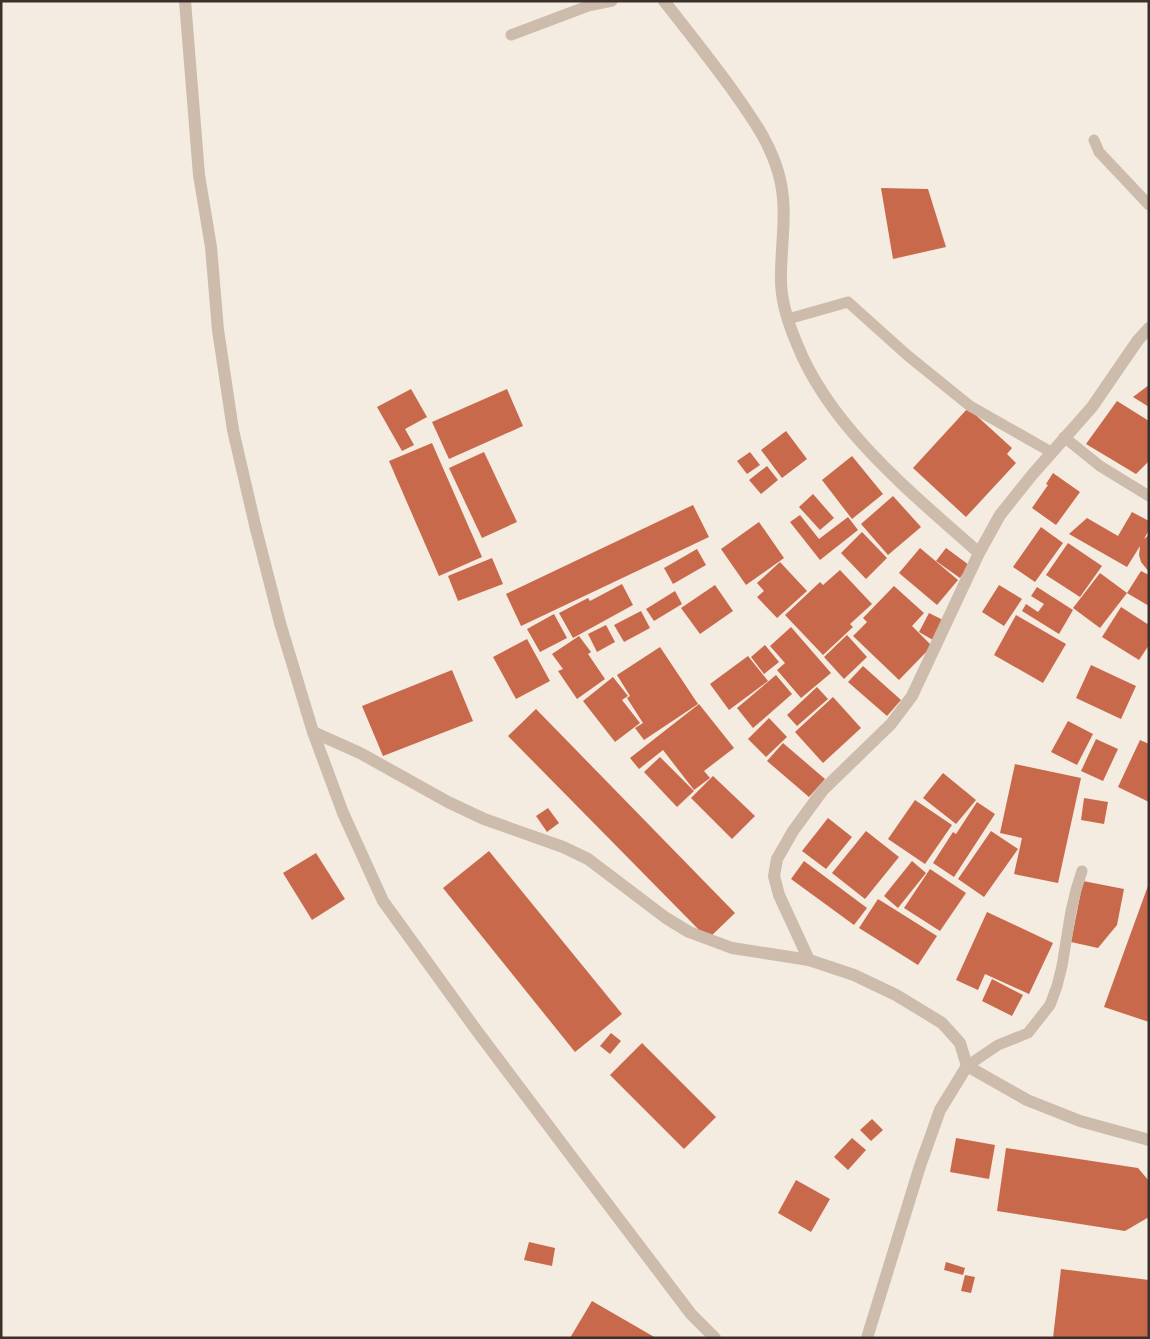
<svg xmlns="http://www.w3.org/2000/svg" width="1150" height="1339" font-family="Roboto,sans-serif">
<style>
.building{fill:#c8694b}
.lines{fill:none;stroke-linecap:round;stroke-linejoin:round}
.service{stroke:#cdbbac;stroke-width:11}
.minor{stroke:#cdbbac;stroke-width:12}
</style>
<rect width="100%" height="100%" fill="#f4ebe1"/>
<g class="building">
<path d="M 881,188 L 928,189 L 946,247 L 893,259 Z"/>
<path d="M 1149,385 L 1149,407 L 1133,397 Z"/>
<path d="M 411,389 L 427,417 L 405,429 L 414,445 L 402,451 L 377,407 Z"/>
<path d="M 507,389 L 523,426 L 449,459 L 432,422 Z"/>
<path d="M 1117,401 L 1149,421 L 1149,461 L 1136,474 L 1086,444 Z"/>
<path d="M 968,408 L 1012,448 L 1007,454 L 1016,463 L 966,517 L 913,468 Z"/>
<path d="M 786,431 L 807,459 L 782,478 L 761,450 Z"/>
<path d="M 432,443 L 482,557 L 439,576 L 389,461 Z"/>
<path d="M 484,452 L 517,522 L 482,538 L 449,468 Z"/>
<path d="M 750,452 L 760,465 L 747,474 L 737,461 Z"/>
<path d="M 852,456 L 883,494 L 852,519 L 822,480 Z"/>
<path d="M 767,466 L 778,480 L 761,494 L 749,480 Z"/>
<path d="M 1053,473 L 1080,492 L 1056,525 L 1032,508 L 1048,485 L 1046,484 Z"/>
<path d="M 813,494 L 834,518 L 820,530 L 799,507 Z"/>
<path d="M 893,496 L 921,527 L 888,555 L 861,524 Z"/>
<path d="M 693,505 L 709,537 L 521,626 L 506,594 Z"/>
<path d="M 1132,512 L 1149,521 L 1149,530 L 1144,539 L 1149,535 L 1149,572 L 1141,562 L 1139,555 L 1140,546 L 1127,567 L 1069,534 L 1087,518 L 1118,536 Z"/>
<path d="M 800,515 L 819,539 L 848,517 L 858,530 L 820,560 L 790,522 Z"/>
<path d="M 759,522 L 784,558 L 746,585 L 721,549 Z"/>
<path d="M 1041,527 L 1063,543 L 1035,582 L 1013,567 Z"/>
<path d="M 862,532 L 887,558 L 866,579 L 841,553 Z"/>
<path d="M 1068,543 L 1102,566 L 1080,597 L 1046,575 Z"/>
<path d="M 920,548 L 958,580 L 937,605 L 899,573 Z"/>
<path d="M 946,548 L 969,565 L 960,578 L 936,561 Z"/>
<path d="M 697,549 L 706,565 L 673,584 L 664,568 Z"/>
<path d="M 492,558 L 503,584 L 458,601 L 448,576 Z"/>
<path d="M 780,562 L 807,591 L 777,618 L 757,597 L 764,591 L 757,583 Z"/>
<path d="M 840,570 L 872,604 L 850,624 L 853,627 L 823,655 L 785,615 L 820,582 L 823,585 Z"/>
<path d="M 1141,571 L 1149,575 L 1149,606 L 1127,593 Z"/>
<path d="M 1100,573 L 1127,593 L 1100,628 L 1073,608 Z"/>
<path d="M 622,584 L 633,605 L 573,638 L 559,613 L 588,598 L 590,601 Z"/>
<path d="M 715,585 L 733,611 L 700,634 L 681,608 Z"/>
<path d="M 999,585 L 1022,599 L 1004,626 L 982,612 Z"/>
<path d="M 894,586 L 924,613 L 912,626 L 932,646 L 899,680 L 853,636 L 867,622 L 863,618 Z"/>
<path d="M 1037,587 L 1073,610 L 1059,634 L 1022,611 L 1026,604 L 1038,612 L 1044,604 L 1031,596 Z"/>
<path d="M 675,591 L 682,604 L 654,621 L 646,609 Z"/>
<path d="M 1121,607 L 1149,625 L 1149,645 L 1139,660 L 1102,637 Z"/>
<path d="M 641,611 L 650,628 L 624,642 L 614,625 Z"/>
<path d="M 929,613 L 943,620 L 933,640 L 919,632 Z"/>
<path d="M 554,614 L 567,638 L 540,652 L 527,629 Z"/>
<path d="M 1016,615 L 1066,644 L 1043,683 L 994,655 Z"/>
<path d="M 606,625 L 615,642 L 597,652 L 588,634 Z"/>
<path d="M 791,627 L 831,673 L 801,698 L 777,670 L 785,663 L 770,646 Z"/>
<path d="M 847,635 L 867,657 L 844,679 L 824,657 Z"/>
<path d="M 579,636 L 591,652 L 588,654 L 605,679 L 577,699 L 558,671 L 563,669 L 552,654 Z"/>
<path d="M 527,639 L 550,681 L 516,699 L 493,657 Z"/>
<path d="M 765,645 L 779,662 L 764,674 L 751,657 Z"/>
<path d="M 660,647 L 698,704 L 644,740 L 635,728 L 643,723 L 627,698 L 630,696 L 617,675 Z"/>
<path d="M 748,656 L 768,681 L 729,710 L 710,684 Z"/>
<path d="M 1091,665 L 1136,686 L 1121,719 L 1076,698 Z"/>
<path d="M 863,666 L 901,700 L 887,716 L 848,682 Z"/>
<path d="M 452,670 L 473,721 L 383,756 L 362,706 Z"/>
<path d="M 776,675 L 792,694 L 753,728 L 737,708 Z"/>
<path d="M 613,677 L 628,696 L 622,700 L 640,723 L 615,742 L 583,701 Z"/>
<path d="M 817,687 L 828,699 L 797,726 L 787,715 Z"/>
<path d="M 833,697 L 861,728 L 823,763 L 795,732 Z"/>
<path d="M 699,704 L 734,748 L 704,771 L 710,778 L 694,790 L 663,750 L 639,769 L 630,758 Z"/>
<path d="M 536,709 L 735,913 L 708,939 L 508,736 Z"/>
<path d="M 769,718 L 787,737 L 766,757 L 748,739 Z"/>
<path d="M 1068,721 L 1093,734 L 1077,765 L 1051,752 Z"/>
<path d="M 1096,739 L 1118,749 L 1103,781 L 1081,771 Z"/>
<path d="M 1140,740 L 1149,744 L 1149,802 L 1118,787 Z"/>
<path d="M 783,743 L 825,779 L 809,797 L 767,761 Z"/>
<path d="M 660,757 L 694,791 L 677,807 L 644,772 Z"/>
<path d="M 1015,764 L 1081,778 L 1058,883 L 1014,874 L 1022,838 L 1000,833 Z"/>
<path d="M 943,773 L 976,800 L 956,824 L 923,798 Z"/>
<path d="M 713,776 L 755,816 L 732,839 L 691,798 Z"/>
<path d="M 1084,798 L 1108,802 L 1104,824 L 1081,820 Z"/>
<path d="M 915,800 L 952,825 L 925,864 L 888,839 Z"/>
<path d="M 977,802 L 995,814 L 954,877 L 933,863 L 953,832 L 956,834 Z"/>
<path d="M 548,808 L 559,823 L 547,832 L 536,816 Z"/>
<path d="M 828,818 L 852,837 L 826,869 L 802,851 Z"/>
<path d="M 866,831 L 899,857 L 865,899 L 832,873 Z"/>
<path d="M 991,831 L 1018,849 L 984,897 L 958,879 Z"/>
<path d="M 489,851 L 622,1014 L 575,1052 L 443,888 Z"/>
<path d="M 316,853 L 345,899 L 312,920 L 283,873 Z"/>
<path d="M 804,861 L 867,908 L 854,925 L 791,879 Z"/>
<path d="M 912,861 L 926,873 L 898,908 L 884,896 Z"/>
<path d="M 930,869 L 966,893 L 940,931 L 904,908 Z"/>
<path d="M 1083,881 L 1124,889 L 1117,925 L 1098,948 L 1071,942 Z"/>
<path d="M 1149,883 L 1149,1022 L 1104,1007 Z"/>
<path d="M 878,899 L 937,936 L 918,965 L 859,928 Z"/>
<path d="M 987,912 L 1053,943 L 1029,994 L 985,974 L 978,990 L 956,980 Z"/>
<path d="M 992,979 L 1023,995 L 1012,1016 L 982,1001 Z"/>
<path d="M 611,1033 L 621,1041 L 610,1054 L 600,1046 Z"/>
<path d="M 642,1043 L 716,1117 L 684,1149 L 610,1075 Z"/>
<path d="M 872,1119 L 883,1130 L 871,1141 L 860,1130 Z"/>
<path d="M 852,1138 L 866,1150 L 848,1170 L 834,1157 Z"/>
<path d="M 956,1138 L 995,1145 L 989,1179 L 950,1172 Z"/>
<path d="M 1006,1148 L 1138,1168 L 1149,1181 L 1149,1217 L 1125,1231 L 997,1211 Z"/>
<path d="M 796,1180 L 830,1199 L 811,1232 L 778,1213 Z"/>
<path d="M 529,1242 L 555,1248 L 552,1266 L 524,1260 Z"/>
<path d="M 946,1262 L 965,1268 L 963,1275 L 944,1270 Z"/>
<path d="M 1061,1269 L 1149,1280 L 1149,1338 L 1053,1338 Z"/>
<path d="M 965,1275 L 975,1277 L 971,1293 L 961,1291 Z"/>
<path d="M 592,1301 L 656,1338 L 570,1338 Z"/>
</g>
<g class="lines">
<g class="service">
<path d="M 511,35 L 588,6 L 612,1"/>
<path d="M 1094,140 L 1099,152 L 1149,205"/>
<path d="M 788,319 L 848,302 L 907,355 L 970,406 L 1051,452"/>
<path d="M 1064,437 L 1100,466 L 1149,496"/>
<path d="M 967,1066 L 998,1045 L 1028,1033 L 1050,1005 L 1057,986 L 1062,966 L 1071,911 L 1076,890 L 1082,871"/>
</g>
<g class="minor">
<path d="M 185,1 L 199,175 L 211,247 L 218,330 L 233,430 L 255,525 L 280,623 L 313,732 L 343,813 L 383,901 L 477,1031 L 578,1165 L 691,1314 L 715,1338"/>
<path d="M 664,1 C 687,30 709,58 731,88 C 752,118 774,147 781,184 C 787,214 781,245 781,275 C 780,298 788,323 797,344 C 830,428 913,494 979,553"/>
<path d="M 313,732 L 360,753 L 448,802 L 484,819 L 563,847 L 588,859 L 666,918 L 689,932 L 732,948 L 809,960 L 854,975 L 896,995 L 942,1023 L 960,1043 L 967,1066 L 1027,1100 L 1080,1121 L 1149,1140"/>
<path d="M 809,960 L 779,895 L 774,876 L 777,859 L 793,831 L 823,790 L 891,724 L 912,696 L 979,553 L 1000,515 L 1032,475 L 1092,407 L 1138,340 L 1149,328"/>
<path d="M 867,1338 L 920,1166 L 940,1110 L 967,1066"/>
</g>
</g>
<rect width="1150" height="1339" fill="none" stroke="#3b302b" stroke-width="5"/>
</svg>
